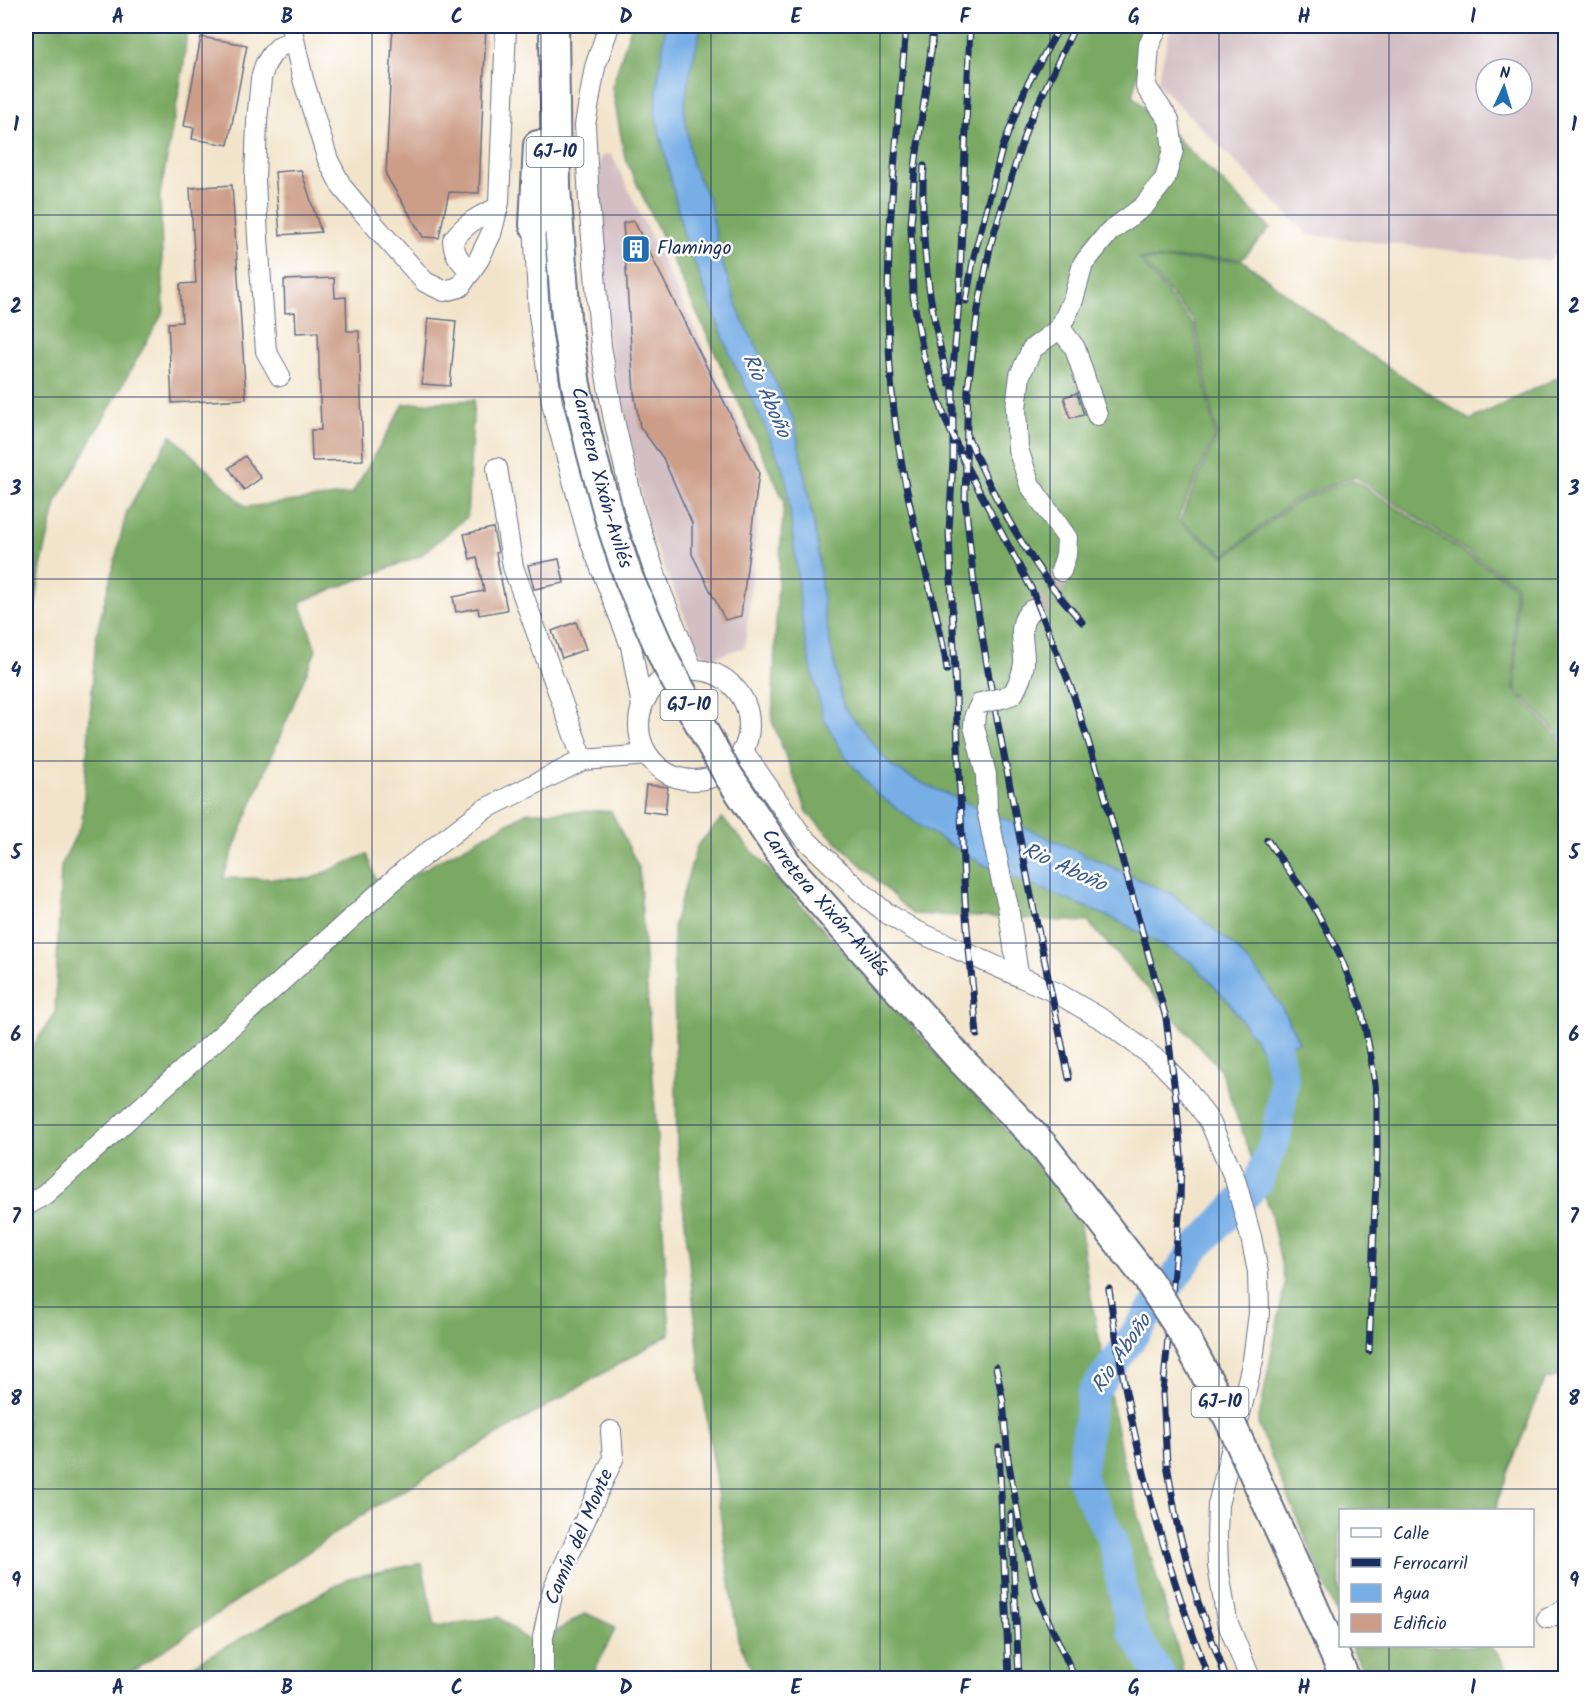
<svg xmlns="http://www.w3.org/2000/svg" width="1591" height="1704" font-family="Kalam,sans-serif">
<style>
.industrial{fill:#d2bec3;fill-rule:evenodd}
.forest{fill:#79a962;stroke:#4a6c60;stroke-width:1.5}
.water{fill:#77aee6;stroke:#496ea2;stroke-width:1.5}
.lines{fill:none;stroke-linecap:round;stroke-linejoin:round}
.river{stroke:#77aee6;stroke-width:30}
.building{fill:#cc9d87}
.minor-tunnel{stroke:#c7c0b4;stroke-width:20;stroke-dasharray:20 10;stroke-linecap:butt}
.minor-casing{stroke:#666e84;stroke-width:22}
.highway-casing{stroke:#666e84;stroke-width:32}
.minor{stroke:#fff;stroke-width:20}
.highway{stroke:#fff;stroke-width:28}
.rail-casing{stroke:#1b2f5e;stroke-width:7}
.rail{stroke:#fff;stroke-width:4.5;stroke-dasharray:14;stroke-linecap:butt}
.minor-bridge-casing{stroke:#666e84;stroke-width:22;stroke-linecap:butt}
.highway-bridge-casing{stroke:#666e84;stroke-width:32;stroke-linecap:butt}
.minor-bridge{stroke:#fff;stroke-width:20}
.highway-bridge{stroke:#fff;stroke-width:28}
.grid{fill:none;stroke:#1b2f5e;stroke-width:1.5;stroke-opacity:0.55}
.labels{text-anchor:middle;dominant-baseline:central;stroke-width:5;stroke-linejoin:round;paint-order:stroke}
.shield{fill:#fff;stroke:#5f6d8e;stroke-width:1.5}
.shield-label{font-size:18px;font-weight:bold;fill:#1b2f5e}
.poi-label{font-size:20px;fill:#1b2f5e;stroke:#fff;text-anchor:start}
.street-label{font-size:20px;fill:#1b2f5e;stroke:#fff}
.water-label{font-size:21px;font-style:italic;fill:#3b5b8e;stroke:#fff}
.neatline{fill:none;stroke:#1b2f5e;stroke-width:2}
.grid-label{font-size:20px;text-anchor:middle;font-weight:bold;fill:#1b2f5e}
</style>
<rect width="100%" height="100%" fill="#fff"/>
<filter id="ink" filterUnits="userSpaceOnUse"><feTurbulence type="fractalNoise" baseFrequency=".0167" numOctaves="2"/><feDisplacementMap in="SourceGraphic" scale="12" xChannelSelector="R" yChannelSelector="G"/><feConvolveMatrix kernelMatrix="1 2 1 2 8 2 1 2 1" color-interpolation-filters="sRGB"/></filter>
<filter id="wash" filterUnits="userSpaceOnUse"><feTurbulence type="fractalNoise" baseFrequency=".008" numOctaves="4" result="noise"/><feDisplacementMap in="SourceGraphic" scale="24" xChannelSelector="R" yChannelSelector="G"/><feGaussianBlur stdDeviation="1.35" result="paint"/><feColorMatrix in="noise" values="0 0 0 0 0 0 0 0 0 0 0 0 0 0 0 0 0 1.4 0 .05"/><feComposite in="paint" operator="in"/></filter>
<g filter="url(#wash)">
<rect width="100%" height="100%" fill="#f2e4ca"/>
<g class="industrial">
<path d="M 1171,26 L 1565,26 L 1565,248 L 1547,261 L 1308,235 L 1157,83 ZM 1486,69 L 1522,69 L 1522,105 L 1486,105 Z"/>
<path d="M 604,154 L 612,155 L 762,472 L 745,647 L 710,658 L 699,650 L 649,531 L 609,345 L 599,189 L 600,161 Z"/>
</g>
<g class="forest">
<path d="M 26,26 L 187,26 L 184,64 L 160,195 L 164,311 L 56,503 L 41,567 L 26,671 Z"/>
<path d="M 631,26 L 1147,26 L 1133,96 L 1270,228 L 1243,258 L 1139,259 L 1193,325 L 1215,435 L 1177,520 L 1225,557 L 1295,502 L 1353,479 L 1514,585 L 1514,690 L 1565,746 L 1565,1374 L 1544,1380 L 1497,1502 L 1496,1510 L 1340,1510 L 1340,1621 L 1258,1424 L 1285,1283 L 1270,1210 L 1220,1069 L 1088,922 L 912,914 L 808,814 L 772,721 L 777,599 L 784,501 L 625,158 L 612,87 Z"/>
<path d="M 1142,260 L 1242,260 L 1357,347 L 1470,420 L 1565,374 L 1565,742 L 1516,689 L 1516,584 L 1354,476 L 1294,500 L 1225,555 L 1180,520 L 1217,435 L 1195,323 Z"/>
<path d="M 474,400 L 467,517 L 420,556 L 300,602 L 316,650 L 240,832 L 223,878 L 310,879 L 367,854 L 380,893 L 528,812 L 611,811 L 639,868 L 670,1334 L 374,1507 L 123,1678 L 26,1678 L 26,1057 L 55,1013 L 61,866 L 82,822 L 96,636 L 127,511 L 171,435 L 246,507 L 352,494 L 404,404 Z"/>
<path d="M 722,818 L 1078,1209 L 1088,1282 L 1123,1461 L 1182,1664 L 1183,1678 L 756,1678 L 738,1640 L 701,1377 L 677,1146 L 673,927 L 697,846 Z"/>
<path d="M 422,1563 L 435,1626 L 499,1617 L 534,1645 L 586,1613 L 616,1627 L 591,1678 L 170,1678 L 349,1578 Z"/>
<path d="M 1351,1646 L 1488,1646 L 1496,1651 L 1513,1678 L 1366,1678 Z"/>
</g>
<path class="water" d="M 666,26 L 701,26 L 690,73 L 684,109 L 692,165 L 709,199 L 720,257 L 742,320 L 771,373 L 794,421 L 817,542 L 824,613 L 843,706 L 892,767 L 926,785 L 1035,832 L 1173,895 L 1236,948 L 1263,979 L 1281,1006 L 1299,1042 L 1261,1049 L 1228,1001 L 1192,962 L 1117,920 L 984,865 L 923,828 L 876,793 L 844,755 L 823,717 L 804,636 L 786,476 L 763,422 L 732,360 L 684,235 L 655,113 L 658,80 Z"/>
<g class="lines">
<path class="river" d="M 1162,1678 L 1131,1629 L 1112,1539 L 1081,1478 L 1092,1394 L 1195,1249 L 1258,1182 L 1277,1134 L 1284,1079 L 1273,1033 L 1260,1008"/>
</g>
<g id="blocks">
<g class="building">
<path d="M 394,26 L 486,26 L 479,193 L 449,192 L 439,238 L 423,237 L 386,175 L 392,38 Z"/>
<path d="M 201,37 L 247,45 L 228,145 L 192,139 L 194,128 L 184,126 Z"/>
<path d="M 301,170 L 321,232 L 280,235 L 275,172 Z"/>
<path d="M 232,185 L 246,399 L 172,403 L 168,323 L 182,322 L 180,284 L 196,283 L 190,188 Z"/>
<path d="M 634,221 L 759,472 L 741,616 L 725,620 L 692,554 L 692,523 L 663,458 L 640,427 L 634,393 L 623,223 Z"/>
<path d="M 334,278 L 335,298 L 346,297 L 347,331 L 359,331 L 363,460 L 312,461 L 311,430 L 321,430 L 318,332 L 296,333 L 295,312 L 285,313 L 284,280 Z"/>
<path d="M 428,318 L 456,321 L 450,386 L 422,384 Z"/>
<path d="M 1077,393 L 1084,415 L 1070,418 L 1064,397 Z"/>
<path d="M 245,456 L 261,478 L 244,490 L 229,468 Z"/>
<path d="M 493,528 L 498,552 L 496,553 L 507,610 L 479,615 L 478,608 L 456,612 L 453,597 L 484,591 L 477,557 L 470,559 L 464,534 Z"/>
<path d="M 559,559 L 564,583 L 534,589 L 528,565 Z"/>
<path d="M 576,622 L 586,649 L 562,658 L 552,631 Z"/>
<path d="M 646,785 L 668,787 L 665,814 L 643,811 Z"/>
</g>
</g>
</g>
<g filter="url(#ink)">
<use href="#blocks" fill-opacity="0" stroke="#666e84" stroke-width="1.5"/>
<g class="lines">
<path class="minor-tunnel" d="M 1032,610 L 1061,571"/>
<g class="minor-casing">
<g id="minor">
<path d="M 291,26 L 303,79 L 319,131 L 328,160 L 342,187 L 361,210 L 425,282 L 444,291 L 460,287 L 479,259 L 491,234 L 499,202 L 506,26"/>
<path d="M 609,26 L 595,67 L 585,125 L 589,202 L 601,346 L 613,415 L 634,509 L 661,592 L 692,669"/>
<path d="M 534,225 L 539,315 L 552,403 L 588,535 L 631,646 L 642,706"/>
<path d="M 471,272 C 460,261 454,255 453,240 C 466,223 479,216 498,208"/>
<path d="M 1060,328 L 1075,348 L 1097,415"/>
<path d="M 280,376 L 266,351 L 258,238 L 255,180 L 257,121 L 261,79 L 265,65 L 272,54 L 280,46 L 294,41"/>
<path d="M 497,468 L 513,567 L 583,760"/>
<path d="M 1061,571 L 1066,555 L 1067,538 L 1030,485 L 1018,449 L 1016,408 L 1020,375 L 1032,349 L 1060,328 L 1073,300 L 1083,264 L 1109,232 L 1144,206 L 1165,179 L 1173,150 L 1169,120 L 1146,87 L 1149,45 L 1158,26"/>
<circle cx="694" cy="725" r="55"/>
<path d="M 1002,698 L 1013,694 C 1018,684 1023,675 1024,663 C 1025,645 1015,623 1032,610"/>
<path d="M 981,703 L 975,715 L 974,726 L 986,775 L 987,809 L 1001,878 L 1008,906 L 1018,974"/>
<path d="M 743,751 L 802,836 L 860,891 L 885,912 L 914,930 L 1057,993 L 1105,1021 L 1160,1062 L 1188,1091 L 1210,1122 L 1235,1179 L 1251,1237 L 1258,1272 L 1259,1313 L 1253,1360 L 1218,1505 L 1217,1536 L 1218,1566 L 1227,1621 L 1250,1678"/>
<path d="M 26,1206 L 45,1194 L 406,869 L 483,810 L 583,760 L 648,755"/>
<path d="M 1547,1618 L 1566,1610"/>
<path d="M 543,1678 L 543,1637 L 553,1590 L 613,1459 L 611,1431"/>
</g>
</g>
<g class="highway-casing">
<g id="highway">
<path d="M 554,26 L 556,188 L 563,278"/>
<path d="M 534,225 L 538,145"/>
<path d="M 961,1060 L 1043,1145 L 1106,1226"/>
<path d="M 1307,1592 L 1345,1678"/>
</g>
</g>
<use href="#minor" class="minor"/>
<use href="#highway" class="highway"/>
<g class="rail-casing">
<g id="rail">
<path d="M 906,26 C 896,154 879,282 894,411 C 900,467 913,522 927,576 C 934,607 943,638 947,670"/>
<path d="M 970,26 L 959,301 L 953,369 L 953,460 L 949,532 L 963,863 L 966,916 L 977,1035"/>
<path d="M 932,43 L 915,167 L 911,226 L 913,296 L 924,358 L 947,423 L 966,466 L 1032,590 L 1073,693 L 1102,786 L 1166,1018 L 1177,1108 L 1181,1156 L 1180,1205 L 1163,1393 L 1167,1464 L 1177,1524 L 1198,1602 L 1226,1678"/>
<path d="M 931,52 L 933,26"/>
<path d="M 924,166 C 919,239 930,313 949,383"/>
<path d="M 966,301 L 974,256 L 1002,149 L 1026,87 L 1060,26"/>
<path d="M 969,439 C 989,488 1015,535 1046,579 C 1057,594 1070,608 1082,622"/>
<path d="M 1267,840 L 1310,900 L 1337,949 L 1361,1007 L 1371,1058 L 1377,1098 L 1377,1155 L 1369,1351"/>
<path d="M 1069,1078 L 1030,891 L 989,677 L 975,593 L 965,499 L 968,387 L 978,309 L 991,243 L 1027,127 L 1075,26"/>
<path d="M 1109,1289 C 1127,1422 1160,1553 1209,1678"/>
<path d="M 996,1367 L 1003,1401 L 1008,1459 L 1019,1520 L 1037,1596 L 1075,1678"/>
<path d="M 999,1448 L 1009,1678"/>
<path d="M 1011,1514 L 1019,1678"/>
</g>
</g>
<use href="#rail" class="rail"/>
<g class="minor-bridge-casing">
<path id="minor-bridge" d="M 981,703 L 1002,698"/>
</g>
<g class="highway-bridge-casing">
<g id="highway-bridge">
<path id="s1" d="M 563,278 L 566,318 L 576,385 L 591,451 L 611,524 L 629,579 L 666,663 L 728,775 L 790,868 L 961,1060"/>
<path d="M 1106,1226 L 1148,1280 L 1184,1335 L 1229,1419 L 1307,1592"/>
</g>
</g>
<use href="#minor-bridge" class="minor-bridge"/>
<use href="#highway-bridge" class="highway-bridge"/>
</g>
</g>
<path class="grid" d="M 202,26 L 202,1678M 372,26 L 372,1678M 541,26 L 541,1678M 711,26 L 711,1678M 880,26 L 880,1678M 1050,26 L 1050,1678M 1219,26 L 1219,1678M 1389,26 L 1389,1510M 26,215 L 1566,215M 26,397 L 1566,397M 26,579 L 1566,579M 26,761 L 1566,761M 26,943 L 1566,943M 26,1125 L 1566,1125M 26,1307 L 1566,1307M 26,1489 L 1566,1489M 1389,1646 L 1389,1678"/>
<defs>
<g id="building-square" transform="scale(1.5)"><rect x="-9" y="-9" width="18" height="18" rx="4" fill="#1f6fb2" stroke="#fff"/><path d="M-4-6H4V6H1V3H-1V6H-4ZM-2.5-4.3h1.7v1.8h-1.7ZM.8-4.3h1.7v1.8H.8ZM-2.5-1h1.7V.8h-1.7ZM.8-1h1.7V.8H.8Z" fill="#fff"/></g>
</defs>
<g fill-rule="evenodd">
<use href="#building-square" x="636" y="249"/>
</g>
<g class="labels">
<g class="shield">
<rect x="526.5" y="137" width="57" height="30" rx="4.5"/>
<rect x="660.5" y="690" width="57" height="30" rx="4.5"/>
<rect x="1191.5" y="1387" width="57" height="30" rx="4.5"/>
</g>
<g class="shield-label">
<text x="555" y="152">GJ-10</text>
<text x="689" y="705">GJ-10</text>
<text x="1220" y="1402">GJ-10</text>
</g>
<g class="poi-label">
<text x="657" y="249">Flamingo</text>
</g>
<g class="street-label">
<text stroke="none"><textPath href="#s1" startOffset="204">Carretera Xixón-Avilés</textPath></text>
<text stroke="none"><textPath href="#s1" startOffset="690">Carretera Xixón-Avilés</textPath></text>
<text transform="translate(580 1537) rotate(-67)">Camín del Monte</text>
</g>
<g class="water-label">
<text transform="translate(766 396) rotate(66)">Rio Aboño</text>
<text transform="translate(1064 868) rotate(25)">Rio Aboño</text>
<text transform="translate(1122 1354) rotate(-56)">Rio Aboño</text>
</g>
</g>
<rect width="1591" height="1704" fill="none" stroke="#fff" stroke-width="66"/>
<rect x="1339" y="1509" width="195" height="138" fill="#ffffff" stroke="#a4acbf" stroke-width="1.5"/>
<rect x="1351" y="1528" width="30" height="9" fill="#ffffff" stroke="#a4acbf" stroke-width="1.5"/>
<text x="1393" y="1539" font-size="18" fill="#1b2f5e">Calle</text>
<rect x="1351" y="1558" width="30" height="9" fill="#1b2f5e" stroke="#a4acbf" stroke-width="1.5"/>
<text x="1393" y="1569" font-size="18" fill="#1b2f5e">Ferrocarril</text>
<rect x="1351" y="1584" width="30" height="18" fill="#77aee6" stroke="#a4acbf" stroke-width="1.5"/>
<text x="1393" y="1599" font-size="18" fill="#1b2f5e">Agua</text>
<rect x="1351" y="1614" width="30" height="18" fill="#cc9d87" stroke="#a4acbf" stroke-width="1.5"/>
<text x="1393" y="1629" font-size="18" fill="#1b2f5e">Edificio</text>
<g transform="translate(1504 87) rotate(4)"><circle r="28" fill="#ffffff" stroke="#a4acbf" stroke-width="1.5"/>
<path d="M0-4.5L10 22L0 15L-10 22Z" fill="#1f6fb2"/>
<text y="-9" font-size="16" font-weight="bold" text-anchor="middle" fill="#1b2f5e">N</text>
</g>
<rect x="33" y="33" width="1525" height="1638" class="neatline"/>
<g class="grid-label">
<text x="118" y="23">A</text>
<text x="287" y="23">B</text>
<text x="457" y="23">C</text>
<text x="626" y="23">D</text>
<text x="796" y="23">E</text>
<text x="965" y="23">F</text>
<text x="1134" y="23">G</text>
<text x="1304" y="23">H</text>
<text x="1473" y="23">I</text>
<text x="16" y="131">1</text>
<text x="1574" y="131">1</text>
<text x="16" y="313">2</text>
<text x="1574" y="313">2</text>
<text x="16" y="495">3</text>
<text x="1574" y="495">3</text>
<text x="16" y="677">4</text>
<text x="1574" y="677">4</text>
<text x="16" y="859">5</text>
<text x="1574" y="859">5</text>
<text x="16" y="1041">6</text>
<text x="1574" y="1041">6</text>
<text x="16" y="1223">7</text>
<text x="1574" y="1223">7</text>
<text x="16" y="1405">8</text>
<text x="1574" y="1405">8</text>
<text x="16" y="1587">9</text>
<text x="1574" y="1587">9</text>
<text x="118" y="1694">A</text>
<text x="287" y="1694">B</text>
<text x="457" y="1694">C</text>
<text x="626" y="1694">D</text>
<text x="796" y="1694">E</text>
<text x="965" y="1694">F</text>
<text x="1134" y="1694">G</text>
<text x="1304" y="1694">H</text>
<text x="1473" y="1694">I</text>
</g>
</svg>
